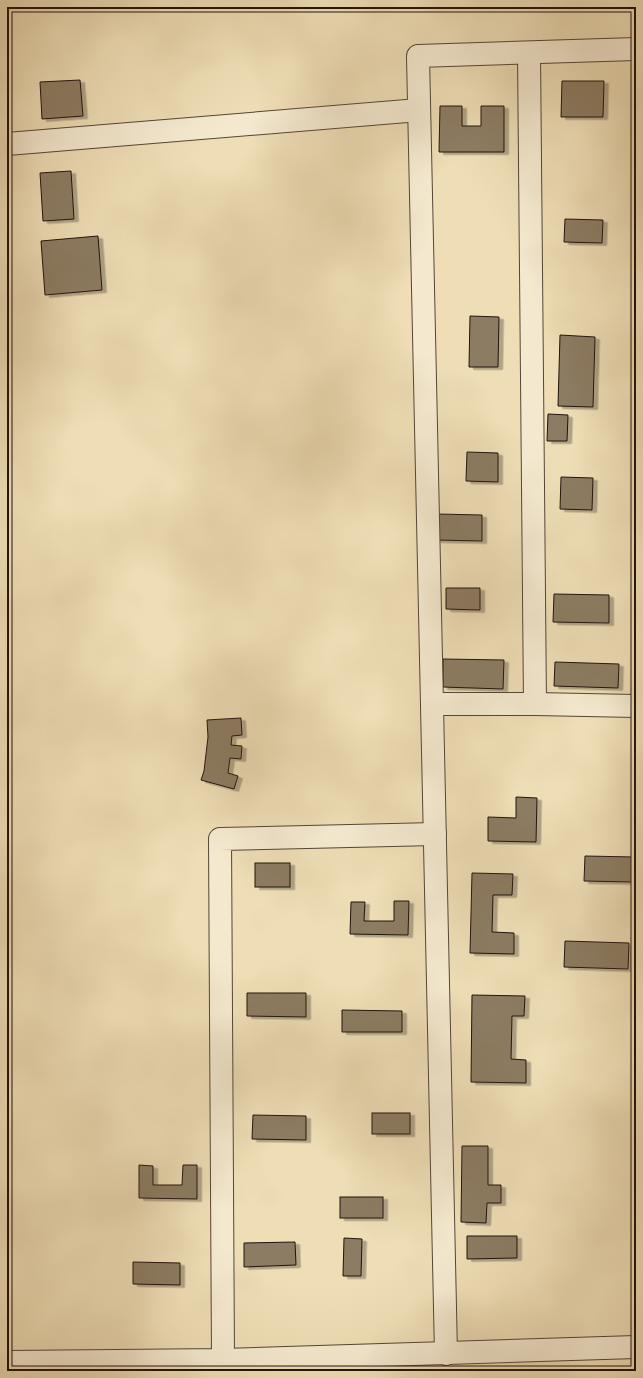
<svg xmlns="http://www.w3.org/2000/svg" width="643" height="1378" font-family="Vollkorn,serif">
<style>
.building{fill:#8c7c64;stroke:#21130d;filter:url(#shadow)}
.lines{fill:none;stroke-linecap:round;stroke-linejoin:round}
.street-casing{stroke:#544637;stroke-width:24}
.street{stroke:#f4e9cf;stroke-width:22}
</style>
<defs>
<filter id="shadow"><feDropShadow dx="4.5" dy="2.5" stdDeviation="0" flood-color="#0004"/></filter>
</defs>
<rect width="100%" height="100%" fill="#eeddb5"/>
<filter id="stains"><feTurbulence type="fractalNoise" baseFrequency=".005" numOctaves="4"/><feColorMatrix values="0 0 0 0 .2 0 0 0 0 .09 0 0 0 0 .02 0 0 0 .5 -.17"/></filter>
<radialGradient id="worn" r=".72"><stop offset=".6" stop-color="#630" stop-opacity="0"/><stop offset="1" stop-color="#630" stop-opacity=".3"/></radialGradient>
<g class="building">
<path d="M 80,80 L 83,116 L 42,119 L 40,82 Z"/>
<path d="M 562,81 L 604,81 L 603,117 L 561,117 Z"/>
<path d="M 440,106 L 462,106 L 462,126 L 481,126 L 481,106 L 504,106 L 504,152 L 439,152 Z"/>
<path d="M 71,171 L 74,219 L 43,221 L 40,173 Z"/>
<path d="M 565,219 L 603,220 L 602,243 L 564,242 Z"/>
<path d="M 98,236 L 102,290 L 45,295 L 41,241 Z"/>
<path d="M 470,316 L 499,317 L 498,367 L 469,367 Z"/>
<path d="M 560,335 L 595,337 L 593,407 L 558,406 Z"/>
<path d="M 548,414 L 568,415 L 567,441 L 547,441 Z"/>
<path d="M 467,452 L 498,453 L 498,482 L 466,481 Z"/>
<path d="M 561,477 L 593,478 L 592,510 L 560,509 Z"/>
<path d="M 437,514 L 482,515 L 482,541 L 436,540 Z"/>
<path d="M 446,588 L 480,588 L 480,610 L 446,609 Z"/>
<path d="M 554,594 L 609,595 L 609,623 L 553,622 Z"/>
<path d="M 443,659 L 504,660 L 503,689 L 443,687 Z"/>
<path d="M 555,662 L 619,664 L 618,688 L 554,686 Z"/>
<path d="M 241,718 L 242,735 L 232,736 L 231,745 L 242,746 L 241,759 L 230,758 L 228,773 L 238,776 L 234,789 L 201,780 L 204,771 L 208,737 L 207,720 Z"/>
<path d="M 516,797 L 537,798 L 536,842 L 488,841 L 488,817 L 516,818 Z"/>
<path d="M 585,856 L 635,857 L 634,882 L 584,881 Z"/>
<rect x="255" y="863" width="35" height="24"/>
<path d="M 472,873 L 513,874 L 512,895 L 493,895 L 492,932 L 514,933 L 514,954 L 470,953 Z"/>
<path d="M 394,901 L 409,901 L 408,935 L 350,934 L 351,902 L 365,902 L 364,921 L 394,921 Z"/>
<path d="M 565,941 L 629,943 L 628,969 L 564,967 Z"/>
<path d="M 247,993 L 306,993 L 306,1017 L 247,1016 Z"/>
<path d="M 472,995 L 525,996 L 524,1016 L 512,1016 L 511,1059 L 526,1060 L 526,1083 L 471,1082 Z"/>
<path d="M 342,1010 L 402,1011 L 402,1032 L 342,1032 Z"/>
<rect x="372" y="1113" width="38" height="21"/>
<path d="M 253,1115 L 306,1116 L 306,1140 L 252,1139 Z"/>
<path d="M 462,1146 L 488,1146 L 488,1185 L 501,1185 L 501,1203 L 487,1203 L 486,1223 L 461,1222 Z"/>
<path d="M 139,1165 L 153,1166 L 153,1185 L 182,1185 L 183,1165 L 197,1165 L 197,1199 L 139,1198 Z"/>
<rect x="340" y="1197" width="43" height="21"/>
<path d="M 467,1236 L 517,1236 L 517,1258 L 467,1259 Z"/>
<path d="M 344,1238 L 362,1239 L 361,1276 L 343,1276 Z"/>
<path d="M 295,1242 L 296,1265 L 244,1267 L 244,1243 Z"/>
<path d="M 133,1262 L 180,1263 L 180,1285 L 133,1284 Z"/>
</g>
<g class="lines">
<g class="street-casing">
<g id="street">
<path d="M 529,53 L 535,704"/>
<path d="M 7,144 L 419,110"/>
<path d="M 432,704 L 535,704 L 636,706"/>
<path d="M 446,1354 L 418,56 L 636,49"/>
<path d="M 223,1360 L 220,839 L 435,834"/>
<path d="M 7,1362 L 223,1360 L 636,1347"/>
</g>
</g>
<use href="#street" class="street"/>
</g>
<rect width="643" height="1378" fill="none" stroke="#eeddb5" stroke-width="24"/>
<rect x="8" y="8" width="627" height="1362" fill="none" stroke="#21130d" stroke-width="2"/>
<rect x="12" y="12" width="619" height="1354" fill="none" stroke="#21130d"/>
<rect width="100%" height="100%" filter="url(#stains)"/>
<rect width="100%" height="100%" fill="url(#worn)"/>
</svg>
